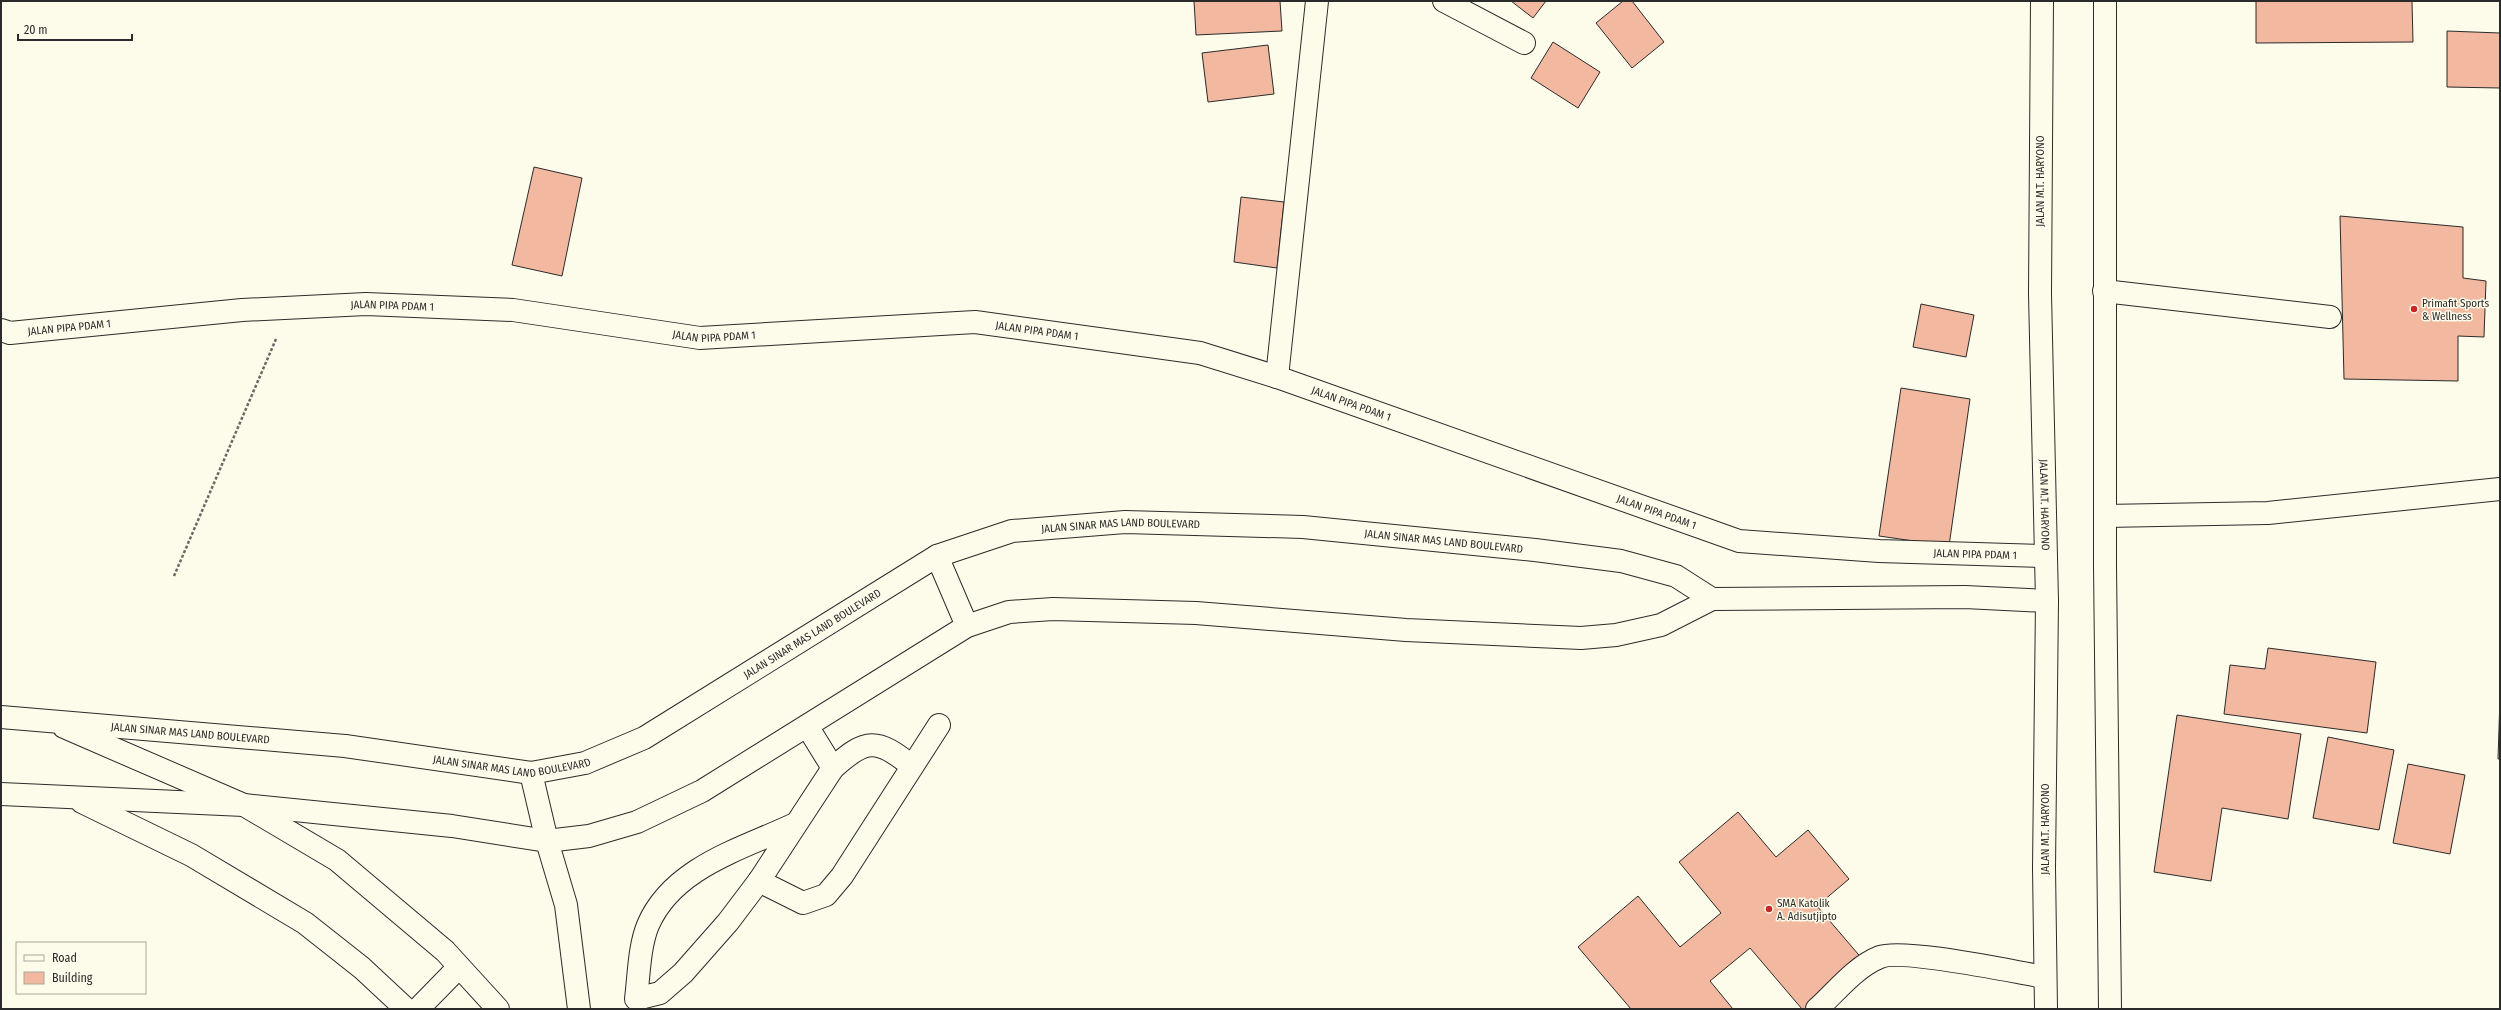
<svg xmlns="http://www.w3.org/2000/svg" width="2501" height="1010" font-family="'Fira Sans Condensed',sans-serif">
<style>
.building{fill:#f2b8a0;stroke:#2b2b2b}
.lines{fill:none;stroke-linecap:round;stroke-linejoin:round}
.minor-casing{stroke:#2b2b2b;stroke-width:24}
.highway-casing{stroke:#2b2b2b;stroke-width:24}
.path{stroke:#6a6964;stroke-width:2.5;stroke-dasharray:3 2;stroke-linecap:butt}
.minor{stroke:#fdfbea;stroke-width:22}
.highway{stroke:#fdfbea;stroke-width:22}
.poi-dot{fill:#c62828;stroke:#fdfbea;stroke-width:1.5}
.labels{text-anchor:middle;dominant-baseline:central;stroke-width:3;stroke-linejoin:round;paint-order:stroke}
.street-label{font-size:11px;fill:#2b2b2b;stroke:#fdfbea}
.poi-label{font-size:11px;fill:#2b2b2b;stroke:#fdfbea;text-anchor:start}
</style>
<rect width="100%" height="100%" fill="#fdfbea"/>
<g class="building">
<path d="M 1194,1 L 1280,1 L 1282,31 L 1196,35 Z"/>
<path d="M 1511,1 L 1546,1 L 1533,18 Z"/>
<path d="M 1623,1 L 1632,1 L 1664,42 L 1632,68 L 1596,23 Z"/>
<path d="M 2256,1 L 2412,1 L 2413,42 L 2256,43 Z"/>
<path d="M 2447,31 L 2500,33 L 2500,88 L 2447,87 Z"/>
<path d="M 1553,42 L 1600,72 L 1578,108 L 1531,78 Z"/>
<path d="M 1268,45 L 1274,94 L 1208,102 L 1202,53 Z"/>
<path d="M 534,167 L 582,178 L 562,276 L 512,265 Z"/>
<path d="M 1241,197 L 1284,202 L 1277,268 L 1234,262 Z"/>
<path d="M 2340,216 L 2463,227 L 2463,278 L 2486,281 L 2484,337 L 2458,336 L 2458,381 L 2344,379 Z"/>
<path d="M 1921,304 L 1974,315 L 1966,357 L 1913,347 Z"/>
<path d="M 1901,388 L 1970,399 L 1949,546 L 1879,536 Z"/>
<path d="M 2268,648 L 2376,662 L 2367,733 L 2224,714 L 2230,665 L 2265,669 Z"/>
<path d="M 2500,698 L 2500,759 L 2498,759 Z"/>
<path d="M 2177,715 L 2301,734 L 2288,819 L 2222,808 L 2211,881 L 2154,872 Z"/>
<path d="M 2328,737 L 2394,750 L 2379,830 L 2313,818 Z"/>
<path d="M 2408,764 L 2465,775 L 2450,854 L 2393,843 Z"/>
<path d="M 1738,812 L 1776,857 L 1808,830 L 1849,879 L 1817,906 L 1864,961 L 1806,1009 L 1802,1009 L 1750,948 L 1710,981 L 1733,1009 L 1631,1009 L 1578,947 L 1638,896 L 1680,947 L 1721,913 L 1679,862 Z"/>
</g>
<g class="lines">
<g class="minor-casing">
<g id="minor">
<path d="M 1444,1 L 1524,43"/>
<path d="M 2104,291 L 2330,317"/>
<path id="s1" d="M 1,330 L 10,333 L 242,310 L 366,304 L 513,310 L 700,338 L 975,322 L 1200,353 L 1277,377 L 1739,541 L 1879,551 L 2044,556"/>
<path d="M 1277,377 L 1317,1"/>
<path d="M 2105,516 L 2268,513 L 2500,489"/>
<path d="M 937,556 L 967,626"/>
<path id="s2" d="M 1,717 L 345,746 L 531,773 L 585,763 L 644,738 L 937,556 L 1012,531 L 1125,522 L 1303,527 L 1535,550 L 1621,561 L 1676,576 L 1712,599"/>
<path d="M 64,727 L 244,805 L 337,860 L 445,951 L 498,1009"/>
<path d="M 833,768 C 867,738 876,738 912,766"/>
<path d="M 531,773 L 547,841 L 566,905 L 579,1009"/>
<path d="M 1,794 L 244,805 L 452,826 L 547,841 L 589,836 L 637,822 L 702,791 L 967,626 L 1009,612 L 1053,609 L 1196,613 L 1406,630 L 1581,638 L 1616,635 L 1661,625 L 1712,599 L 1965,597 L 2047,601"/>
<path d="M 82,802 L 191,855 L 305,923 L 362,968 L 406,1009"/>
<path d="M 795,824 C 742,849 673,867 648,925 C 639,947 639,975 636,999 L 660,993 L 683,973 L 728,922 L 759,881 L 833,768 L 807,726"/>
<path d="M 759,881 L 803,903 L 826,895 L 842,876 L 939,725"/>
<path d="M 418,1009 L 459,967"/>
<path d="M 1817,1009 C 1837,991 1855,967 1880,957 C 1903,948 2014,972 2045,977"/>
</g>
</g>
<g class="highway-casing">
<g id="highway">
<path id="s3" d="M 2042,1 L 2040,294 L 2047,601 L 2044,868 L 2046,1009"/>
<path d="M 2105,1 L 2105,566 L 2110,1009"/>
</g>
</g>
<path class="path" d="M 174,576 L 276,339"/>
<use href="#minor" class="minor"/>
<use href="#highway" class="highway"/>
</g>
<g class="poi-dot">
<circle cx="2414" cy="309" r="4"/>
<circle cx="1769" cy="909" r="4"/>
</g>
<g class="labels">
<g class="street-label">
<text transform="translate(2040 181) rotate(-90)">JALAN M.T. HARYONO</text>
<text stroke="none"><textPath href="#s1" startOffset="393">JALAN PIPA PDAM 1</textPath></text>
<text stroke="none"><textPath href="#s1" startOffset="69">JALAN PIPA PDAM 1</textPath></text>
<text stroke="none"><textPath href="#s1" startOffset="1041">JALAN PIPA PDAM 1</textPath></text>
<text stroke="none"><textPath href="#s1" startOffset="717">JALAN PIPA PDAM 1</textPath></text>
<text stroke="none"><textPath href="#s1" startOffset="1365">JALAN PIPA PDAM 1</textPath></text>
<text stroke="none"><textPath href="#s3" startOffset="504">JALAN M.T. HARYONO</textPath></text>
<text stroke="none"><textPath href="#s1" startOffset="1689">JALAN PIPA PDAM 1</textPath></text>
<text stroke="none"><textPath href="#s2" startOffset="1185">JALAN SINAR MAS LAND BOULEVARD</textPath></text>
<text stroke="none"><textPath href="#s2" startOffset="1509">JALAN SINAR MAS LAND BOULEVARD</textPath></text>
<text stroke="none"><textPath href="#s1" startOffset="2013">JALAN PIPA PDAM 1</textPath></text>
<text stroke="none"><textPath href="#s2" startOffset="850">JALAN SINAR MAS LAND BOULEVARD</textPath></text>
<text stroke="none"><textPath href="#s2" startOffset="190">JALAN SINAR MAS LAND BOULEVARD</textPath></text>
<text stroke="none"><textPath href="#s2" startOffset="514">JALAN SINAR MAS LAND BOULEVARD</textPath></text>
<text transform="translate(2045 829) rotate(-90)">JALAN M.T. HARYONO</text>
</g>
<g class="poi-label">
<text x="2422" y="303">Primafit Sports<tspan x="2422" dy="13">&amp; Wellness</tspan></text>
<text x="1777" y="903">SMA Katolik<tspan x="1777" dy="13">A. Adisutjipto</tspan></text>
</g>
</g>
<rect width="2501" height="1010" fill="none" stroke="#2b2b2b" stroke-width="4"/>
<rect x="16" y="942" width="130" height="52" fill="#fdfbea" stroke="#a9a89e"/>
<rect x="24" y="955" width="20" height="6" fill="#fdfbea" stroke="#a9a89e"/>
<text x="52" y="962" font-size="12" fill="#2b2b2b">Road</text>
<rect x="24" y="972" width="20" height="12" fill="#f2b8a0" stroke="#a9a89e"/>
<text x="52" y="982" font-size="12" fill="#2b2b2b">Building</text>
<path d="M18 34v6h114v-6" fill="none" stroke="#2b2b2b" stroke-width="2"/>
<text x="24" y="34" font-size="12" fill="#2b2b2b" stroke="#fdfbea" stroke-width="3" paint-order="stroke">20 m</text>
</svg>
